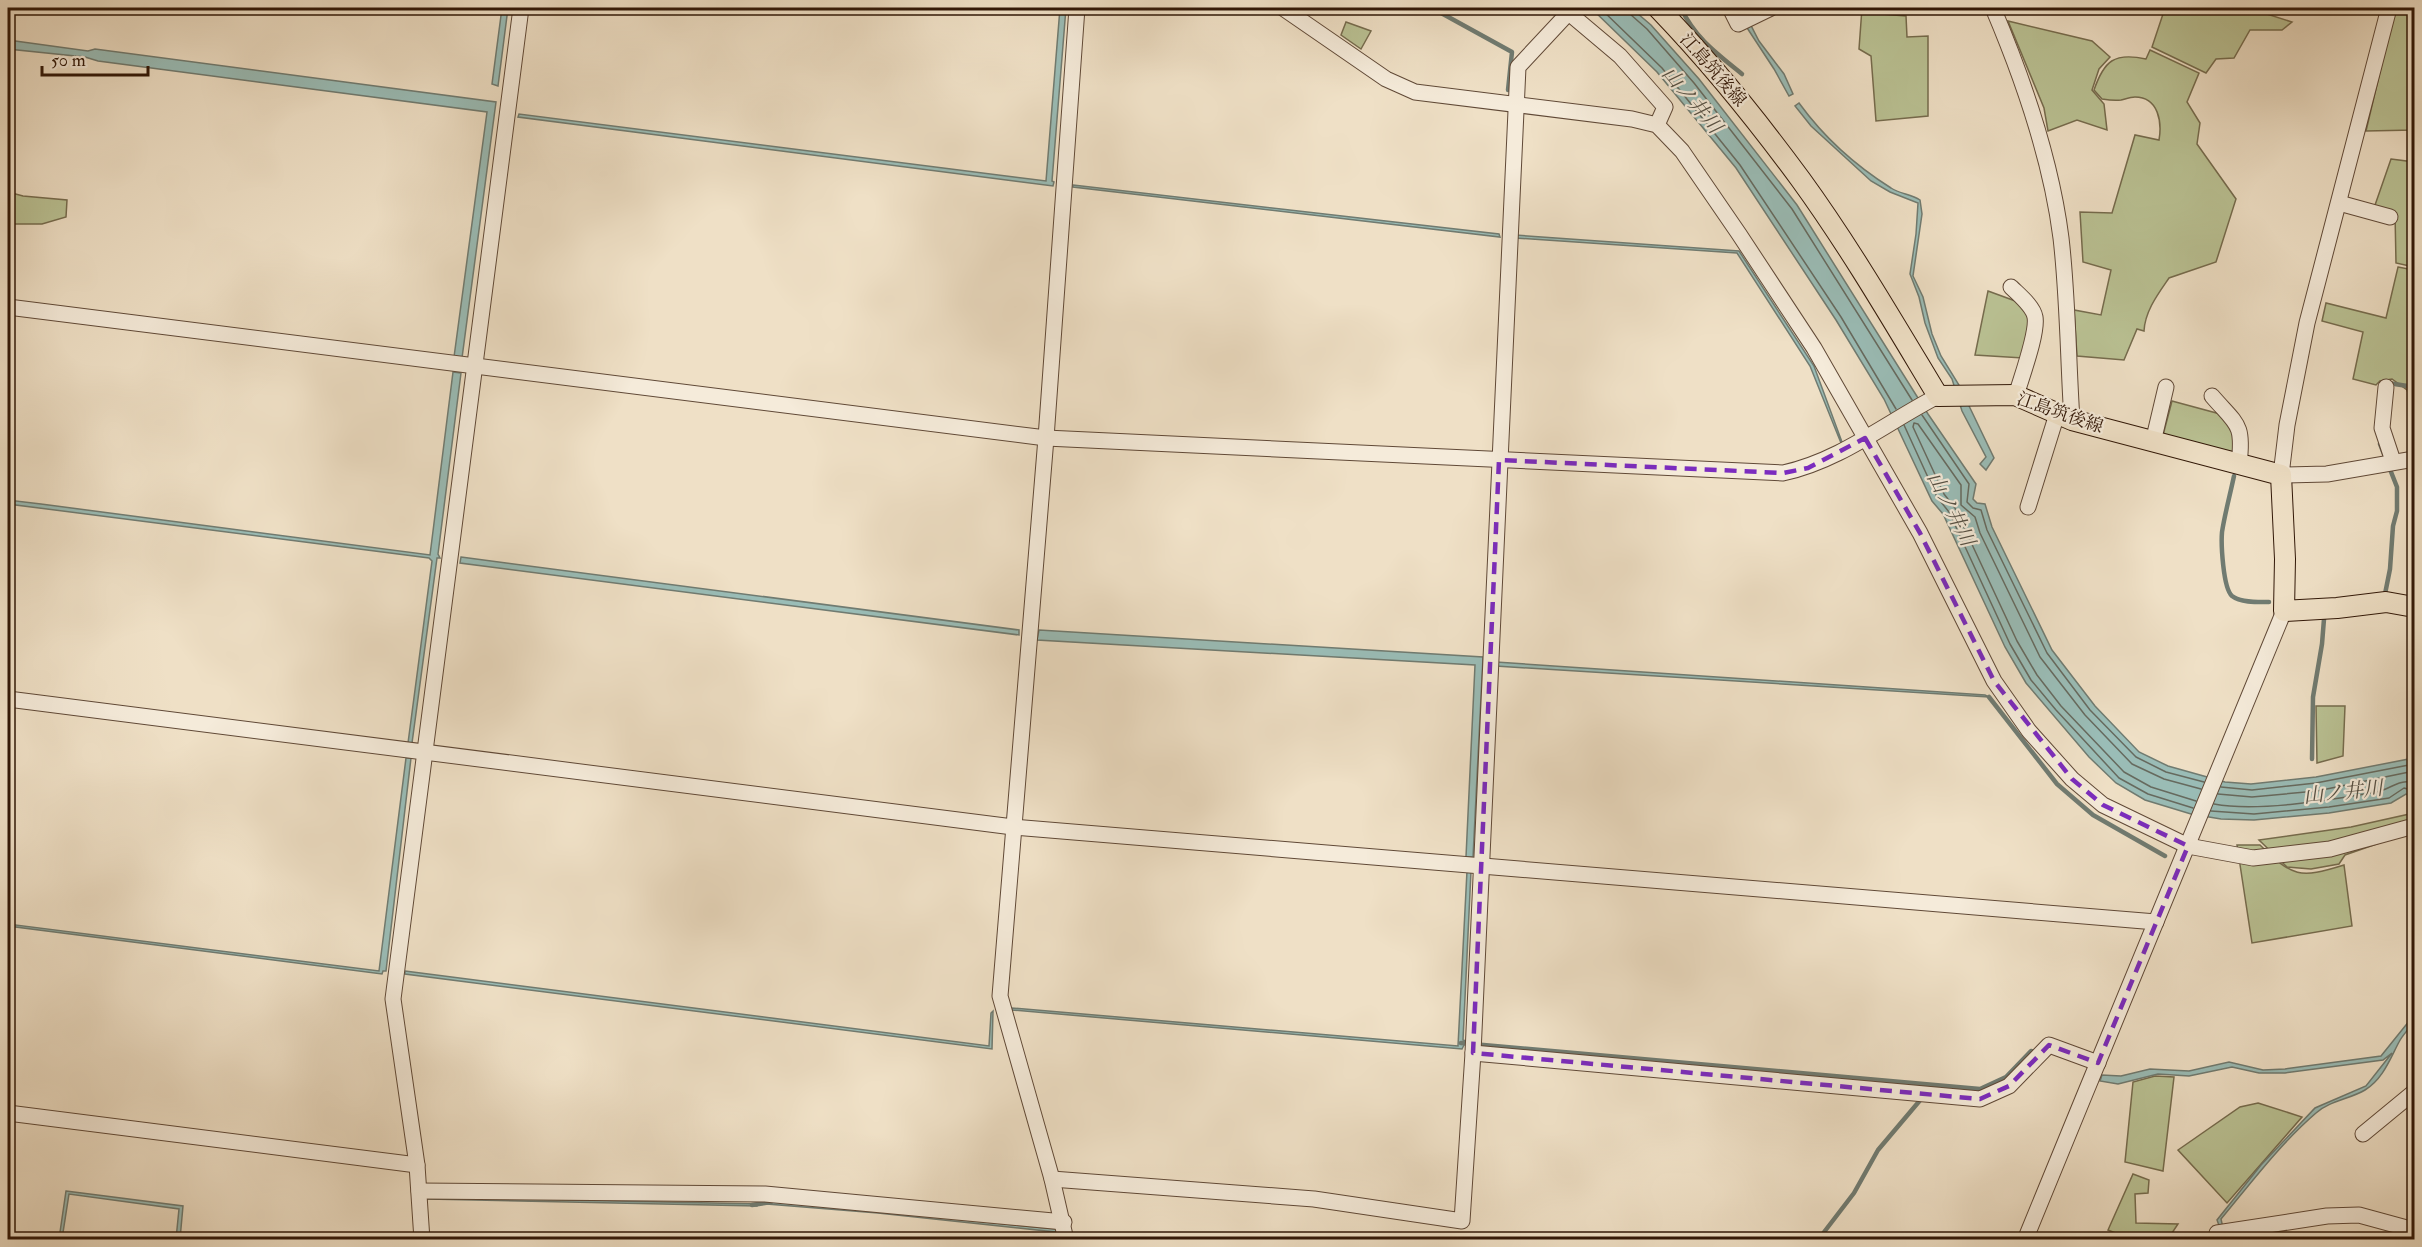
<svg xmlns="http://www.w3.org/2000/svg" width="2422" height="1247" font-family="'IM FELL Double Pica','Noto Serif JP',serif">
<style>
.green{fill:#bac294;stroke:#766c4e;stroke-width:1.5}
.water{fill:#9abdb7;stroke:#707b71;stroke-width:1.5}
.lines{fill:none;stroke-linecap:round;stroke-linejoin:round}
.shore{stroke:#666a5f;stroke-width:1.5}
.stream{stroke:#707b71;stroke-width:4.5}
.minor-casing{stroke:#604937;stroke-width:17}
.major-casing{stroke:#311707;stroke-width:22}
.minor{stroke:#f5ebda;stroke-width:15}
.major{stroke:#efe0c6;stroke-width:20}
.marked{fill:none;stroke:#7b2cbf;stroke-width:4.5;stroke-dasharray:12 8;stroke-linejoin:round}
.labels{text-anchor:middle;dominant-baseline:central;stroke-width:4.5;stroke-linejoin:round;paint-order:stroke}
.street-label{font-size:18px;fill:#311707;stroke:#f5ebda}
.water-label{font-size:20px;font-style:italic;fill:#565145;stroke:#f5ebda}
</style>
<rect width="100%" height="100%" fill="#efe0c6"/>
<filter id="stains"><feTurbulence type="fractalNoise" baseFrequency=".00333" numOctaves="4"/><feColorMatrix values="0 0 0 0 .2 0 0 0 0 .09 0 0 0 0 .02 0 0 0 .5 -.17"/></filter>
<radialGradient id="worn" r=".72"><stop offset=".6" stop-color="#630" stop-opacity="0"/><stop offset="1" stop-color="#630" stop-opacity=".3"/></radialGradient>
<g class="green">
<path d="M 1862,8 L 1882,8 L 1882,14 L 1906,16 L 1907,37 L 1928,36 L 1928,116 L 1876,121 L 1871,56 L 1859,49 Z"/>
<path d="M 2165,8 L 2248,8 L 2292,22 L 2282,30 L 2250,30 L 2234,58 L 2216,59 L 2206,73 L 2152,47 Z"/>
<path d="M 2395,8 L 2414,8 L 2414,130 L 2366,131 Z"/>
<path d="M 2008,21 L 2092,41 L 2110,57 L 2099,69 L 2092,90 L 2104,104 L 2107,130 L 2077,120 L 2048,131 L 2044,108 Z"/>
<path d="M 1346,22 L 1371,31 L 1361,49 L 1341,35 Z"/>
<path d="M 2150,50 L 2199,73 L 2187,102 L 2200,123 L 2197,144 L 2236,199 L 2216,262 L 2169,278 C 2158,294 2145,311 2144,331 L 2137,329 L 2124,360 L 2077,356 L 2074,310 L 2101,315 L 2111,270 L 2083,262 L 2080,212 L 2112,213 L 2135,135 L 2159,140 C 2162,123 2159,97 2135,97 C 2131,97 2125,99 2121,100 C 2115,101 2108,100 2102,99 L 2094,90 C 2104,61 2114,52 2146,59 Z"/>
<path d="M 2391,159 L 2414,162 L 2414,267 L 2396,263 L 2395,213 L 2374,208 Z"/>
<path d="M 8,189 L 8,192 L 23,196 L 67,200 L 66,217 L 42,224 L 8,224 Z"/>
<path d="M 2398,267 L 2414,270 L 2414,401 L 2411,401 L 2407,390 L 2392,379 L 2380,381 L 2376,385 L 2353,379 L 2363,332 L 2322,321 L 2326,303 L 2386,318 Z"/>
<path d="M 1988,291 L 2018,302 L 2030,317 L 2023,358 L 1975,355 Z"/>
<path d="M 2172,401 L 2220,414 L 2231,426 L 2237,458 L 2162,439 Z"/>
<path d="M 2316,706 L 2345,706 L 2343,756 L 2317,763 Z"/>
<path d="M 2414,813 L 2414,831 L 2345,855 L 2339,864 L 2311,869 L 2287,867 L 2259,840 L 2351,827 Z"/>
<path d="M 2237,845 L 2260,845 C 2293,877 2299,879 2344,865 L 2352,926 L 2252,943 Z"/>
<path d="M 2155,1076 L 2174,1077 L 2163,1171 L 2125,1162 L 2133,1082 Z"/>
<path d="M 2258,1103 L 2302,1117 L 2227,1203 L 2178,1150 L 2240,1107 Z"/>
<path d="M 2133,1174 L 2149,1180 L 2148,1193 L 2135,1194 L 2136,1223 L 2178,1224 L 2168,1239 L 2130,1239 L 2108,1230 Z"/>
</g>
<g class="water">
<path d="M 502,8 L 508,8 L 498,86 L 492,84 Z"/>
<path d="M 1060,8 L 1066,8 L 1052,181 L 1054,182 L 1053,186 L 518,117 L 519,114 L 1046,181 Z"/>
<path d="M 1591,8 L 1631,8 L 1651,25 L 1699,79 L 1797,205 L 1928,414 L 1976,484 L 1973,499 L 1977,503 L 1985,504 L 1992,527 L 2052,650 L 2095,706 L 2139,752 L 2168,766 L 2225,782 L 2251,784 L 2316,777 L 2414,758 L 2414,798 L 2406,794 L 2391,803 L 2329,813 L 2254,820 L 2221,819 L 2191,814 L 2145,800 L 2116,783 L 2089,757 L 2026,683 L 2005,647 L 1943,514 L 1932,501 L 1884,399 L 1836,320 L 1736,168 L 1657,72 Z"/>
<path d="M 1734,8 L 1742,8 L 1759,41 L 1784,74 L 1793,94 L 1789,96 L 1774,69 Z"/>
<path d="M 8,40 L 88,51 L 95,49 L 496,102 L 462,358 L 454,357 L 487,112 L 98,61 L 85,57 L 8,49 Z"/>
<path d="M 1799,103 C 1823,136 1856,166 1891,188 C 1900,194 1911,194 1920,200 L 1922,214 L 1913,276 L 1923,297 L 1932,334 L 1941,356 L 1959,385 L 1994,458 L 1986,470 L 1980,464 L 1986,457 L 1962,411 L 1952,379 L 1938,358 L 1925,323 L 1919,297 L 1910,274 L 1916,234 L 1918,203 L 1890,192 L 1871,181 L 1811,126 L 1795,106 Z"/>
<path d="M 1073,185 L 1499,234 L 1500,237 L 1073,187 Z"/>
<path d="M 1515,235 L 1739,251 L 1814,366 L 1842,442 L 1841,443 L 1810,366 L 1737,253 L 1515,238 Z"/>
<path d="M 453,372 L 461,373 L 438,554 L 440,558 L 437,558 L 412,743 L 408,743 L 432,561 L 429,558 L 8,504 L 8,500 L 41,504 L 430,555 Z"/>
<path d="M 461,557 L 1019,630 L 1019,635 L 460,563 Z"/>
<path d="M 1039,630 L 1483,657 L 1473,857 L 1466,857 L 1475,665 L 1037,640 Z"/>
<path d="M 1496,662 L 1985,695 L 1989,697 L 1496,666 Z"/>
<path d="M 406,758 L 411,758 L 386,971 L 383,971 L 382,974 L 8,926 L 8,924 L 379,971 Z"/>
<path d="M 1467,871 L 1471,871 L 1463,1040 L 1466,1041 L 1462,1049 L 1012,1010 L 1012,1008 L 1458,1046 Z"/>
<path d="M 405,971 L 989,1046 L 991,1013 L 993,1011 L 992,1049 L 405,974 Z"/>
<path d="M 2414,1015 C 2414,1026 2404,1032 2399,1042 C 2390,1059 2383,1079 2365,1090 C 2350,1099 2329,1101 2316,1113 C 2280,1144 2251,1183 2221,1219 L 2223,1228 L 2220,1228 L 2217,1220 L 2261,1165 L 2315,1108 L 2366,1086 L 2392,1053 L 2383,1060 L 2285,1073 L 2259,1073 L 2232,1067 L 2189,1076 L 2158,1074 L 2118,1084 L 2100,1081 L 2102,1075 L 2121,1076 L 2150,1069 L 2189,1071 L 2229,1062 L 2263,1070 L 2285,1069 L 2381,1056 Z"/>
<path d="M 66,1191 L 183,1206 L 180,1239 L 176,1239 L 179,1209 L 69,1194 L 62,1239 L 59,1239 Z"/>
<path d="M 429,1197 L 759,1204 L 757,1206 L 428,1199 Z"/>
<path d="M 767,1201 L 1056,1229 L 1059,1239 L 1056,1239 L 1055,1232 L 878,1213 L 767,1204 Z"/>
</g>
<g class="lines">
<g class="shore">
<path d="M 1600,8 L 1662,68 L 1740,165 L 1841,317 L 1896,409"/>
<path d="M 1628,8 L 1630,14 L 1647,29 L 1694,83 L 1792,209 L 1912,400"/>
<path d="M 1922,415 L 1969,484 L 1967,502 L 1973,508 L 1981,510 L 1987,530 L 2047,653 L 2090,710 L 2136,757 L 2166,772 L 2204,782"/>
<path d="M 1904,425 L 1937,497 L 1949,512 L 2010,644 L 2031,680 L 2056,710 L 2119,778 L 2148,794 L 2193,808"/>
<path d="M 2221,787 L 2252,790 L 2316,783 L 2414,764"/>
<path d="M 2218,794 L 2252,797 L 2317,791 L 2414,771"/>
<path d="M 2196,801 L 2151,787 L 2124,772 L 2061,706 L 2037,675 L 2017,641 L 1955,508 L 1944,494 L 1913,427 L 1914,423 L 1918,424 L 1961,485 L 1961,505 L 1975,517 L 1980,533 L 2040,657 L 2085,715 L 2132,764 L 2164,779 L 2201,789"/>
<path d="M 2214,804 C 2258,812 2331,800 2376,792 C 2390,790 2399,778 2414,783"/>
<path d="M 2211,811 L 2254,814 L 2329,807 L 2389,798 L 2404,788 L 2414,791"/>
</g>
<g class="stream">
<path d="M 1432,8 L 1512,52 L 1508,90"/>
<path d="M 1681,8 C 1695,38 1716,53 1742,74"/>
<path d="M 2388,383 L 2414,387"/>
<path d="M 2380,444 L 2397,487 L 2397,511 L 2393,526 L 2390,569 L 2385,594"/>
<path d="M 2234,476 C 2230,495 2225,513 2222,532 C 2221,544 2223,588 2232,596 C 2241,603 2259,602 2269,602"/>
<path d="M 1989,697 L 2057,784 L 2093,815 L 2165,856"/>
<path d="M 2312,759 L 2313,697 L 2322,644 L 2324,619"/>
<path d="M 1461,1043 L 1980,1089 L 2006,1077 L 2031,1051 L 2038,1052"/>
<path d="M 752,1205 L 771,1202"/>
<path d="M 1818,1240 L 1854,1193 L 1878,1150 L 1922,1098"/>
</g>
<g class="minor-casing">
<g id="minor">
<path d="M 1283,8 L 1386,79 L 1415,92 L 1632,119 L 1657,125 L 1682,151 L 1739,234 L 1814,348 L 1920,533 L 1994,681 L 2029,731 L 2072,779 L 2103,805 L 2188,846 L 2253,858 L 2330,849 L 2414,826"/>
<path d="M 1563,8 L 1620,56 L 1665,107 L 1657,125"/>
<path d="M 1730,8 L 1738,24 L 1771,8"/>
<path d="M 1993,8 C 2024,81 2051,159 2061,238 C 2068,298 2068,360 2072,420"/>
<path d="M 2389,8 L 2307,323 L 2287,425 L 2281,475 L 2327,474 L 2414,459"/>
<path d="M 2339,203 L 2390,217"/>
<path d="M 2011,287 C 2019,295 2033,306 2035,317 C 2038,333 2021,378 2016,396"/>
<path d="M 8,307 L 1046,438 L 1783,473 C 1840,461 1887,422 1938,396"/>
<path d="M 2386,387 L 2382,428 L 2393,461"/>
<path d="M 2212,396 C 2237,425 2244,423 2239,464"/>
<path d="M 2153,442 L 2166,387"/>
<path d="M 2028,507 L 2057,414"/>
<path d="M 8,699 L 1013,827 L 2156,922"/>
<path d="M 1473,1053 L 1980,1099 L 2009,1086 L 2049,1045 L 2098,1063"/>
<path d="M 8,1113 L 417,1165"/>
<path d="M 2363,1134 L 2414,1092"/>
<path d="M 1052,1179 L 1314,1199 L 1462,1221 L 1473,1053 L 1518,67 L 1573,8"/>
<path d="M 419,1191 L 765,1194 L 1064,1222"/>
<path d="M 2217,1233 L 2327,1216 L 2359,1215 L 2414,1230"/>
<path d="M 422,1240 L 417,1165 L 393,999 L 521,8"/>
<path d="M 1066,1240 L 1052,1179 L 1000,996 L 1046,438 L 1077,8"/>
<path d="M 2025,1240 C 2111,1030 2198,820 2284,611"/>
</g>
</g>
<g class="major-casing">
<path id="major" d="M 1658,8 C 1710,62 1757,120 1801,180 C 1851,249 1894,323 1938,396 L 2015,395 L 2072,420 L 2281,475 L 2285,559 L 2284,611 L 2337,608 L 2386,602 L 2414,607"/>
</g>
<use href="#minor" class="minor"/>
<use href="#major" class="major"/>
</g>
<path class="marked" d="M 1865,438 L 1920,533 L 1994,681 L 2072,779 L 2103,805 L 2188,846 L 2098,1063 L 2049,1045 L 2009,1086 L 1980,1099 L 1473,1053 L 1499,460 L 1783,473 L 1808,468 Z"/>
<g class="labels">
<g class="street-label">
<text transform="translate(1713 70) rotate(49)">江島筑後線</text>
<text transform="translate(2060 413) rotate(19)">江島筑後線</text>
</g>
<g class="water-label">
<text transform="translate(1692 100) rotate(50)">山ノ井川</text>
<text transform="translate(1951 509) rotate(63)">山ノ井川</text>
<text transform="translate(2343 792) rotate(-6)">山ノ井川</text>
</g>
</g>
<rect width="2422" height="1247" fill="none" stroke="#efe0c6" stroke-width="30"/>
<rect x="9" y="9" width="2404" height="1229" fill="none" stroke="#311707" stroke-width="3"/>
<rect x="15" y="15" width="2392" height="1217" fill="none" stroke="#311707" stroke-width="1.5"/>
<path d="M42 66v9h106v-9" fill="none" stroke="#311707" stroke-width="3"/>
<text x="51" y="66" font-size="18" fill="#311707" stroke="#f5ebda" stroke-width="4.5" paint-order="stroke">50 m</text>
<rect width="100%" height="100%" filter="url(#stains)"/>
<rect width="100%" height="100%" fill="url(#worn)"/>
</svg>
